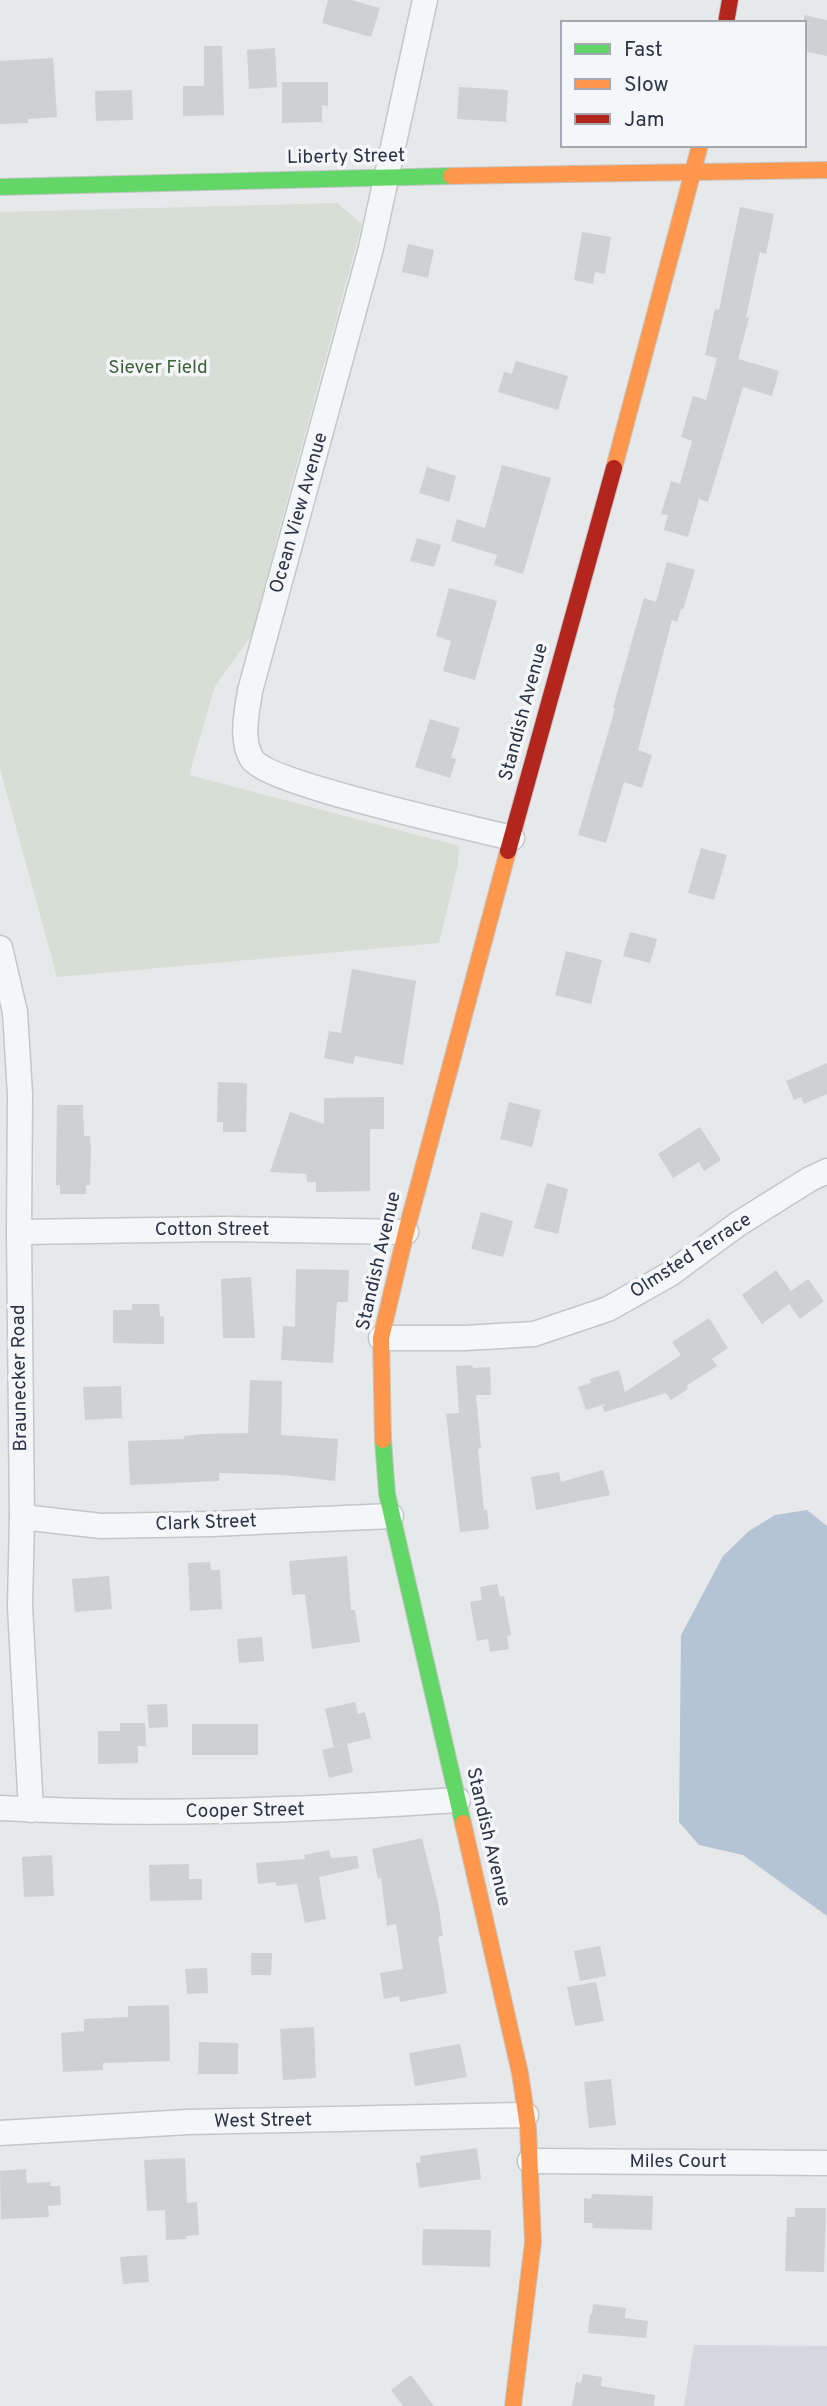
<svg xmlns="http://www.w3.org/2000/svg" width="827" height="2406" font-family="Overpass,sans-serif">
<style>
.built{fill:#d4d7dd}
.green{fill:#d6ded6}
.water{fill:#b4c4d5}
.building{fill:#ced0d3}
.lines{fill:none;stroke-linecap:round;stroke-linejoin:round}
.street-casing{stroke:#c4c6c8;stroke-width:27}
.fast-casing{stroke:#c4c6c8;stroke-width:18}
.slow-casing{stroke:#c4c6c8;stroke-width:18}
.jam-casing{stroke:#c4c6c8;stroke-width:18}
.street{stroke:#f5f6f7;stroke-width:24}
.fast{stroke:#63d668;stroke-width:16}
.slow{stroke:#ff974d;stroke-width:16}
.jam{stroke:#b3261e;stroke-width:16}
.labels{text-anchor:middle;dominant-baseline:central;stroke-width:7;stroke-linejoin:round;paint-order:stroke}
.street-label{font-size:19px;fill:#2b3445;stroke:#f4f6f9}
.park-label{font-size:19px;fill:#3f6138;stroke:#f4f6f9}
</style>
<rect width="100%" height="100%" fill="#e6e8ea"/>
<path class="built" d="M 694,2345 L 827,2346 L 827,2406 L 684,2406 Z"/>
<path class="green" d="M 337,203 L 362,224 L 278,533 L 254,632 L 215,686 L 189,775 L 459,846 L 458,864 L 439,943 L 57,977 L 0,769 L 0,212 Z"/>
<path class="water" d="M 807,1510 L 827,1526 L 827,1916 L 743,1855 L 699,1845 L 679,1822 L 681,1635 L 723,1556 L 749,1531 L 775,1515 Z"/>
<g class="building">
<path d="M 328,0 L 351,0 L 380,8 L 371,37 L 322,23 Z"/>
<path d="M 804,15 L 827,20 L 827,56 L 804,51 Z"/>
<path d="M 204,46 L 222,46 L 224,115 L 183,116 L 183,86 L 204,86 Z"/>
<path d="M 275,48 L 277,87 L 249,89 L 247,50 Z"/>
<path d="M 53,58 L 57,117 L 28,119 L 28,123 L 0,124 L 0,61 Z"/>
<path d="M 282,82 L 328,82 L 328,106 L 322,105 L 322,122 L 282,123 Z"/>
<path d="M 459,87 L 508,90 L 506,122 L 457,119 Z"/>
<path d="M 132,90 L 133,120 L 96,121 L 95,91 Z"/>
<path d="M 740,207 L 774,214 L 766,254 L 760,252 L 746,317 L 749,318 L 738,359 L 779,371 L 772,396 L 743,387 L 708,502 L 699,499 L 688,537 L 664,530 L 668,515 L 661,514 L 671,481 L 680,484 L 692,441 L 681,437 L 693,396 L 706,400 L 717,358 L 705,355 L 715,309 L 719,310 Z"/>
<path d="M 582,232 L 611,237 L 605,274 L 595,272 L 593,284 L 574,280 Z"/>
<path d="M 408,244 L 434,250 L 428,278 L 402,272 Z"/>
<path d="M 516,361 L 568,376 L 558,410 L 498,392 L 504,372 L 512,374 Z"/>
<path d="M 502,465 L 551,478 L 523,574 L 494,565 L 497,555 L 451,541 L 457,519 L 485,528 Z"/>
<path d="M 427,467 L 456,476 L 449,502 L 419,493 Z"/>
<path d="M 417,538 L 441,545 L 434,567 L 410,561 Z"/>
<path d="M 667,562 L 695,570 L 683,610 L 681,609 L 677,622 L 672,620 L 638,750 L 652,755 L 642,788 L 624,782 L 606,843 L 578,835 L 615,709 L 613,708 L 644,598 L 656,602 Z"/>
<path d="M 449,588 L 497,601 L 475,680 L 443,671 L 451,641 L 436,636 Z"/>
<path d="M 430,719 L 460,728 L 451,758 L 456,759 L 450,778 L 415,767 Z"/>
<path d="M 701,848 L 727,855 L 714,900 L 688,893 Z"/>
<path d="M 630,932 L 657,939 L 650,963 L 623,956 Z"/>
<path d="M 566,951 L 602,960 L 591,1004 L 555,995 Z"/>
<path d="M 352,969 L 416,981 L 403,1065 L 355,1056 L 353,1064 L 324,1058 L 329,1031 L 341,1033 Z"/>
<path d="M 827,1063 L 827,1094 L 804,1104 L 801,1097 L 794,1100 L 786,1081 Z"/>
<path d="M 218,1082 L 247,1083 L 246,1132 L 223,1132 L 223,1122 L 217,1122 Z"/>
<path d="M 384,1097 L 384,1129 L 370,1129 L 370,1191 L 316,1192 L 316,1182 L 307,1182 L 306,1174 L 270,1172 L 290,1112 L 324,1124 L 324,1098 Z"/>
<path d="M 509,1102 L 541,1110 L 532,1147 L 500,1139 Z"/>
<path d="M 57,1105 L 83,1105 L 84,1136 L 90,1136 L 91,1150 L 90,1185 L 86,1185 L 86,1194 L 60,1194 L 60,1185 L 56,1185 Z"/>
<path d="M 700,1127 L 721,1160 L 704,1171 L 699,1162 L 673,1178 L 658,1154 Z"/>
<path d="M 547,1183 L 568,1189 L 558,1234 L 534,1228 Z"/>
<path d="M 481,1212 L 513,1221 L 503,1257 L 471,1249 Z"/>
<path d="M 296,1269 L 349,1270 L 348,1302 L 337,1302 L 333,1363 L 281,1360 L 283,1326 L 295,1327 Z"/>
<path d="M 776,1270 L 791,1291 L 808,1279 L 824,1301 L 800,1319 L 789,1304 L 762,1324 L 742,1295 Z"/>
<path d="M 251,1277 L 255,1338 L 223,1338 L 221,1279 Z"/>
<path d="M 132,1304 L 159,1304 L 160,1316 L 164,1317 L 164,1344 L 113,1343 L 113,1310 L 132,1310 Z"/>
<path d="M 709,1318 L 728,1348 L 712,1359 L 717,1366 L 686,1386 L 688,1389 L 671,1400 L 666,1393 L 605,1412 L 602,1407 L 606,1404 L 586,1410 L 578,1387 L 591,1383 L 590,1379 L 619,1370 L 625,1392 L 681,1355 L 672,1342 Z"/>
<path d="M 472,1365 L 473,1368 L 490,1367 L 491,1395 L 476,1395 L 481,1448 L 478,1449 L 484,1510 L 487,1510 L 489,1529 L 460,1532 L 446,1414 L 459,1413 L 456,1366 Z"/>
<path d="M 250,1380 L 282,1381 L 281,1435 L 338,1439 L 335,1481 L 285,1475 L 219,1473 L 219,1481 L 130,1485 L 128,1441 L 184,1439 L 184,1436 L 204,1434 L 248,1433 Z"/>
<path d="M 121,1386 L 122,1418 L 85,1420 L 83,1387 Z"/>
<path d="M 603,1470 L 610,1495 L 536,1510 L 531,1477 L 559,1472 L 561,1482 Z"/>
<path d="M 347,1556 L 351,1610 L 355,1610 L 360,1642 L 312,1649 L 305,1594 L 292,1595 L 289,1561 Z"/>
<path d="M 210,1562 L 211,1570 L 220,1570 L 222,1609 L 190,1611 L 188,1563 Z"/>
<path d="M 109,1576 L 112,1609 L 75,1612 L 72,1579 Z"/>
<path d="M 497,1584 L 500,1597 L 504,1596 L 511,1635 L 507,1636 L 509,1649 L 490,1652 L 488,1639 L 477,1641 L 470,1602 L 482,1600 L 480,1587 Z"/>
<path d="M 262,1637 L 264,1661 L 239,1663 L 237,1639 Z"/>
<path d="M 355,1702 L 358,1714 L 365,1712 L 371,1738 L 334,1747 L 325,1709 Z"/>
<path d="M 167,1704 L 168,1727 L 149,1728 L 147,1705 Z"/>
<path d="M 120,1723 L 145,1723 L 146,1746 L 138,1746 L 138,1763 L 98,1764 L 98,1731 L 120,1731 Z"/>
<rect x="192" y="1724" width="66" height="31"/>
<path d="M 347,1744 L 353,1772 L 329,1778 L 322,1750 Z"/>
<path d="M 422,1838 L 438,1902 L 443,1936 L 438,1937 L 447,1993 L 400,2002 L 399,1996 L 384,1999 L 380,1973 L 403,1969 L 396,1924 L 387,1926 L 381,1878 L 378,1879 L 372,1849 Z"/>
<path d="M 329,1850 L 331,1858 L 357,1856 L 359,1868 L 319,1877 L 326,1919 L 305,1923 L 297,1884 L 276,1886 L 276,1882 L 258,1884 L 256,1863 L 305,1859 L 304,1855 Z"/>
<path d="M 52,1855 L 54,1896 L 24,1897 L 22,1857 Z"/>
<path d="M 189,1864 L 189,1879 L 202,1879 L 202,1900 L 150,1901 L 149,1865 Z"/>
<path d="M 600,1946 L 606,1976 L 580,1981 L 574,1951 Z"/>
<path d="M 251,1953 L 272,1953 L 271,1975 L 251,1975 Z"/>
<path d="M 207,1968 L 208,1993 L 187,1994 L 185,1969 Z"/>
<path d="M 596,1982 L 604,2021 L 575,2026 L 567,1987 Z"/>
<path d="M 169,2005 L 170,2061 L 103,2063 L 103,2070 L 63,2072 L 61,2033 L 84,2031 L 84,2019 L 128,2017 L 128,2006 Z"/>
<path d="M 314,2027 L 316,2078 L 283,2080 L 280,2029 Z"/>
<path d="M 199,2042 L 238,2043 L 238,2074 L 198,2074 Z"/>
<path d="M 460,2044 L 467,2077 L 415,2086 L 409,2053 Z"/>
<path d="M 611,2079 L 616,2125 L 589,2128 L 584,2082 Z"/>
<path d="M 477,2148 L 481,2179 L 419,2188 L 416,2163 L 421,2162 L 420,2156 Z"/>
<path d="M 185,2158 L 187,2203 L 197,2202 L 199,2235 L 186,2236 L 187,2239 L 166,2240 L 165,2210 L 147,2211 L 144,2160 Z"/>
<path d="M 26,2169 L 27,2183 L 50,2182 L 50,2186 L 60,2186 L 61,2205 L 48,2206 L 49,2217 L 1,2219 L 0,2171 Z"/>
<path d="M 592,2194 L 653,2196 L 652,2230 L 592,2228 L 593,2223 L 584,2223 L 584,2198 L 591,2199 Z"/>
<path d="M 795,2208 L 826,2208 L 824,2272 L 785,2271 L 787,2217 L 795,2217 Z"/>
<path d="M 423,2229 L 491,2230 L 490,2267 L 422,2265 Z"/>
<path d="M 147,2255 L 149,2282 L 123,2284 L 120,2257 Z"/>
<path d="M 593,2304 L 626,2308 L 625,2318 L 648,2321 L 646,2338 L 588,2333 L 590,2314 L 592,2314 Z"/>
<path d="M 583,2374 L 602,2377 L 601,2386 L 655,2395 L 654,2406 L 572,2406 L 576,2382 L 581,2383 Z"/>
<path d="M 411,2375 L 434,2406 L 403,2406 L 391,2390 Z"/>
</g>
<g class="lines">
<g class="street-casing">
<g id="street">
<path d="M 425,0 L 371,248 L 250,691 C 247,712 240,740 252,759 C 269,784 472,828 512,838"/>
<path d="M 0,948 L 15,1012 L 20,1094 L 19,1232 L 22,1517 L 20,1606 L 31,1810"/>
<path d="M 19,1232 L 224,1229 L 406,1232"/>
<path d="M 381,1338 L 465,1338 L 534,1334 L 608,1309 L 670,1274 L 738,1224 L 810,1179 L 827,1171"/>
<path d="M 22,1517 L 101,1526 L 211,1524 L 391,1516"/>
<path d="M 0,1808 C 153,1816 305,1810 458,1800"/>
<path d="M 0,2133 L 188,2122 L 526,2115"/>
<path d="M 530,2161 L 827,2163"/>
</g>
</g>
<g class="fast-casing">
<g id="fast">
<path d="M 0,187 L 451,176"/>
<path d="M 383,1440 L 387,1494 L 463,1823"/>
</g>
</g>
<g class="slow-casing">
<g id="slow">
<path d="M 451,176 L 827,170"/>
<path d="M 614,468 L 700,145"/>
<path d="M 383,1440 L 381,1338 L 406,1232 L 508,851"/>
<path d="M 463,1823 L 520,2073 L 528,2127 L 533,2242 L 513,2406"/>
</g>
</g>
<g class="jam-casing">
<g id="jam">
<path d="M 726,23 L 730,0"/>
<path d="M 508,851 L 614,468"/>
</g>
</g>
<use href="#street" class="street"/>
<use href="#fast" class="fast"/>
<use href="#slow" class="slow"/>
<use href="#jam" class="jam"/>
</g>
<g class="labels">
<g class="street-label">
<text transform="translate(346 157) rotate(-1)">Liberty Street</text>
<text transform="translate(299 513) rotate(-74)">Ocean View Avenue</text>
<text transform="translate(524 712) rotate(-75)">Standish Avenue</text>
<text x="212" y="1230">Cotton Street</text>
<text transform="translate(691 1256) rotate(-33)">Olmsted Terrace</text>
<text transform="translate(379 1261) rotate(-77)">Standish Avenue</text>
<text transform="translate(20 1378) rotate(-91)">Braunecker Road</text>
<text transform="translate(206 1523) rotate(-2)">Clark Street</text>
<text transform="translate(245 1811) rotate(-1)">Cooper Street</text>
<text transform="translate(488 1837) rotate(77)">Standish Avenue</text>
<text transform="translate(263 2121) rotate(-1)">West Street</text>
<text x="678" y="2162">Miles Court</text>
</g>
<g class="park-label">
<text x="158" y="368">Siever Field</text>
</g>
</g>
<rect x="561" y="21" width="245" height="126" fill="#f4f6f9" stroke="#a4a8b1" stroke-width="2"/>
<rect x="575" y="44" width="35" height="10" fill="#63d668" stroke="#a4a8b1" stroke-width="2"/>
<text x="624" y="56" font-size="21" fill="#2b3445">Fast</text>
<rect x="575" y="79" width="35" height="10" fill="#ff974d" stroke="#a4a8b1" stroke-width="2"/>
<text x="624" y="91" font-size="21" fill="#2b3445">Slow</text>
<rect x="575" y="114" width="35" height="10" fill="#b3261e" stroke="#a4a8b1" stroke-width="2"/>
<text x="624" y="126" font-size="21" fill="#2b3445">Jam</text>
</svg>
